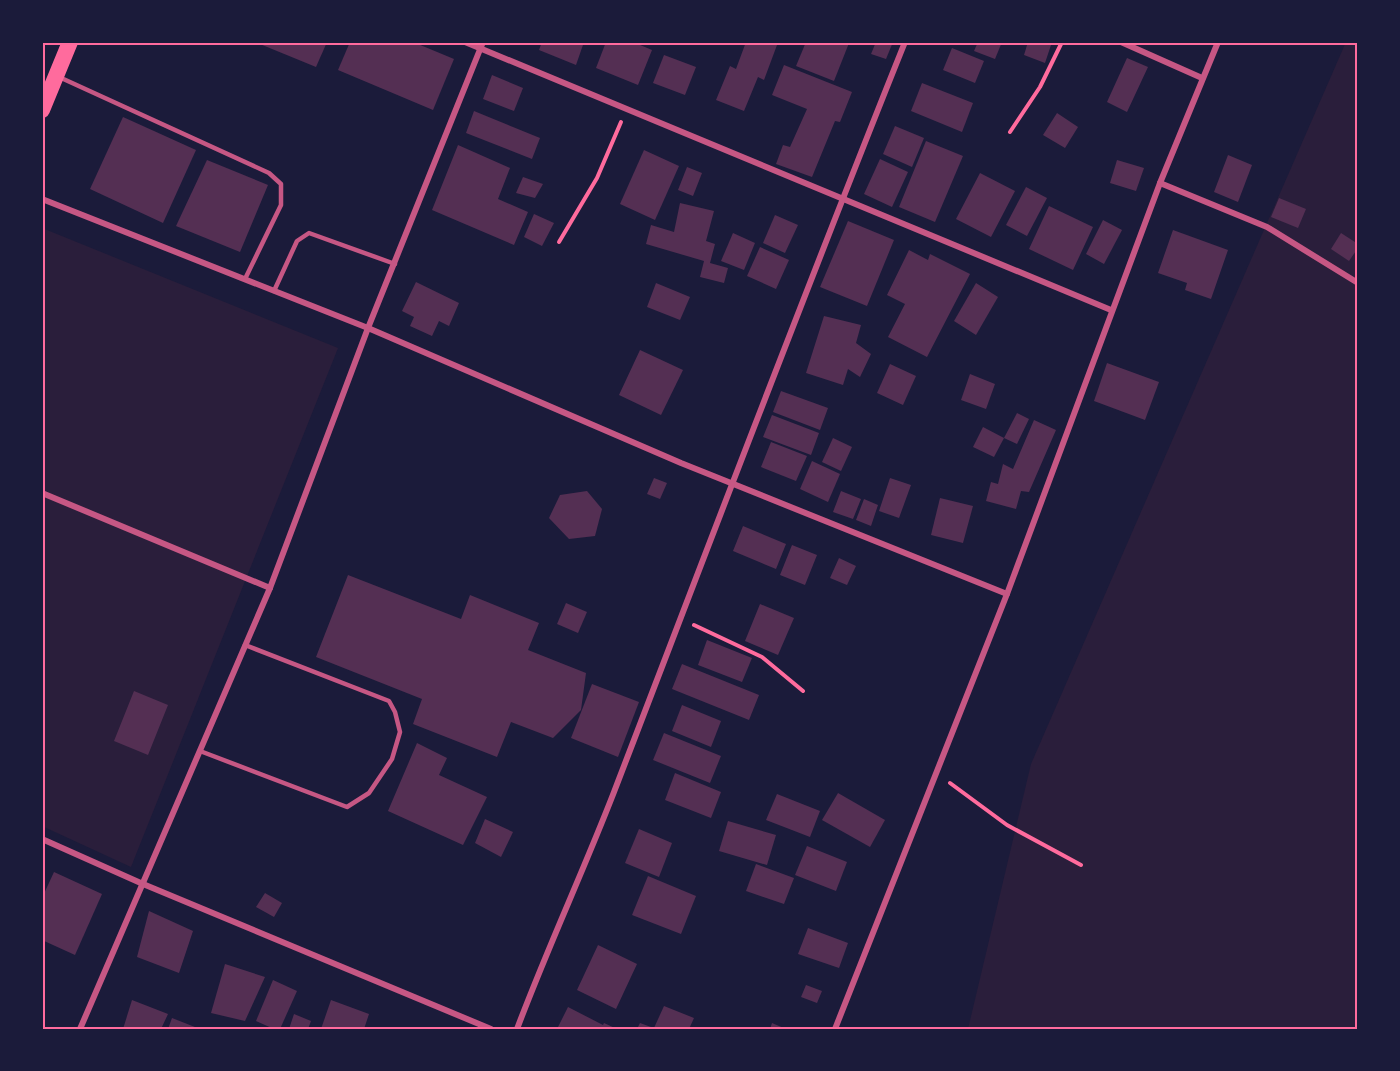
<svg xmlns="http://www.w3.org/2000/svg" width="1400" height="1071" font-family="'Space Grotesk',sans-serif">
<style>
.green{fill:#2a1e3b}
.building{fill:#542f53}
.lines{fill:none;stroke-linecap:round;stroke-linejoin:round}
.path{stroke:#ff6b9d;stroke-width:4}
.service{stroke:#c65784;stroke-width:4.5}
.minor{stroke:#c65784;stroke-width:6}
.trunk{stroke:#ff6b9d;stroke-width:16}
.neatline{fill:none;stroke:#ff6b9d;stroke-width:2}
</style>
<rect width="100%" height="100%" fill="#1b1b3a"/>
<g class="green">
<path d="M 1346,42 L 1358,42 L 1358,1029 L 968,1029 L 1031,764 Z"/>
<path d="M 42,228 L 338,348 L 131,867 L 42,826 Z"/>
</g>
<g class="building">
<path d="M 255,42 L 327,42 L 316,67 Z"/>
<path d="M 350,42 L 413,42 L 454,59 L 433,110 L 338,70 Z"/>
<path d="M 542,42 L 584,42 L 576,65 L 539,50 Z"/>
<path d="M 606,42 L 633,42 L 652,50 L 638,85 L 596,68 Z"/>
<path d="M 746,42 L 768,42 L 777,45 L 764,80 L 758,77 L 744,111 L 716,100 L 730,66 L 736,69 Z"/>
<path d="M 806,42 L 849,43 L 834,81 L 796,66 Z"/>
<path d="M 876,42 L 893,42 L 886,59 L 871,54 Z"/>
<path d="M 978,42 L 1002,42 L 995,59 L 974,51 Z"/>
<path d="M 1028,42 L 1052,42 L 1045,63 L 1024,55 Z"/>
<path d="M 952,48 L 984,61 L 975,83 L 943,70 Z"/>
<path d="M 664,55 L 696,67 L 685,95 L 653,83 Z"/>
<path d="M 1127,58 L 1148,67 L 1127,112 L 1107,102 Z"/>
<path d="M 784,65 L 852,92 L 840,122 L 835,121 L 812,177 L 776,164 L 783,145 L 790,147 L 807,109 L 772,95 Z"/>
<path d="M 492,75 L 523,88 L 514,111 L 483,99 Z"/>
<path d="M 922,83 L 973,103 L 962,132 L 911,111 Z"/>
<path d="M 474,111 L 540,138 L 532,159 L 466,133 Z"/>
<path d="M 1057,113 L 1078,127 L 1065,148 L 1043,135 Z"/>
<path d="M 123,117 L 196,150 L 163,223 L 90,189 Z"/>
<path d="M 895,126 L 924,138 L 912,167 L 883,154 Z"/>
<path d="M 926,141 L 963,156 L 935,222 L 899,207 Z"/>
<path d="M 458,145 L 510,168 L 498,199 L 528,212 L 514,245 L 432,210 Z"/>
<path d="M 644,150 L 679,166 L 655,220 L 620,204 Z"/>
<path d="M 1228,155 L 1252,165 L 1238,202 L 1214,192 Z"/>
<path d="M 880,159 L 908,172 L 892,207 L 864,194 Z"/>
<path d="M 207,160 L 268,185 L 240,252 L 176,226 Z"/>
<path d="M 1117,160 L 1144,168 L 1136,191 L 1110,183 Z"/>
<path d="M 687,167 L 702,173 L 693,196 L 678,190 Z"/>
<path d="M 980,173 L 1015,191 L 991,237 L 956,219 Z"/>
<path d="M 523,177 L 543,184 L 535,198 L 516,193 Z"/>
<path d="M 1026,187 L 1047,198 L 1027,236 L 1006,225 Z"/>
<path d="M 1279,198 L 1306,209 L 1298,228 L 1271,217 Z"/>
<path d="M 680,203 L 714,211 L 706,241 L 715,244 L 710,263 L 728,268 L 724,283 L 700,277 L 704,261 L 646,244 L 651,225 L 674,232 Z"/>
<path d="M 1049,206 L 1093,227 L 1073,270 L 1029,249 Z"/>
<path d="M 534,214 L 554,223 L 542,246 L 524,237 Z"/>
<path d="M 775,215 L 798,225 L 785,253 L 763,243 Z"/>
<path d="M 1103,220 L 1122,230 L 1104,264 L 1086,254 Z"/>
<path d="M 848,221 L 894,240 L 867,306 L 820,287 Z"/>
<path d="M 1173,230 L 1228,250 L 1211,299 L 1185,290 L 1187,283 L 1158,273 Z"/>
<path d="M 733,233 L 755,243 L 744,270 L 721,261 Z"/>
<path d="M 1341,233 L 1358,244 L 1358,248 L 1349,261 L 1331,249 Z"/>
<path d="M 760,247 L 789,260 L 776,289 L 747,276 Z"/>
<path d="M 909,250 L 928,260 L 930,254 L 970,274 L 927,357 L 888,337 L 905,304 L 887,295 Z"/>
<path d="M 416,282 L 459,303 L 449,326 L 439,321 L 432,336 L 410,326 L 414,317 L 402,311 Z"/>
<path d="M 656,283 L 690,297 L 680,320 L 647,307 Z"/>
<path d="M 976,283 L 998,297 L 976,335 L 954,321 Z"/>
<path d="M 824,316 L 861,325 L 856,343 L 871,354 L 860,377 L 848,369 L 843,385 L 806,373 Z"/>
<path d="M 640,350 L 683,370 L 661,415 L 619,395 Z"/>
<path d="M 1107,363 L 1159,382 L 1145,420 L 1094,401 Z"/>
<path d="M 890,364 L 916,376 L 903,405 L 877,393 Z"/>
<path d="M 970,374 L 995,384 L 986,409 L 961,400 Z"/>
<path d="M 781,391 L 828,408 L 820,430 L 773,412 Z"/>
<path d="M 1017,413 L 1029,419 L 1017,444 L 1004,438 Z"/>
<path d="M 772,415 L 819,433 L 811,455 L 763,437 Z"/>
<path d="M 1034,420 L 1056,430 L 1029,492 L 1021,491 L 1016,509 L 986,501 L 991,482 L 998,484 L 1003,464 L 1013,469 Z"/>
<path d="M 983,427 L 1004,438 L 994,457 L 973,447 Z"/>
<path d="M 833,438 L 852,447 L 841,471 L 822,462 Z"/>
<path d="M 771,442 L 807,456 L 796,481 L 761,467 Z"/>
<path d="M 812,461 L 840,474 L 828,502 L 800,489 Z"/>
<path d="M 654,478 L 667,483 L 660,499 L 647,494 Z"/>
<path d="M 890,478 L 911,485 L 899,518 L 879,511 Z"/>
<path d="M 587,491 L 602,509 L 595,536 L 569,539 L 549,518 L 560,495 Z"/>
<path d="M 841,491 L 861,499 L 853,519 L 833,512 Z"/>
<path d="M 940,498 L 973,506 L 963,543 L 931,535 Z"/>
<path d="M 864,499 L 878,505 L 871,526 L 856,520 Z"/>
<path d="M 743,526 L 786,544 L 776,569 L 733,551 Z"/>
<path d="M 792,545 L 817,555 L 805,585 L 780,575 Z"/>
<path d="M 839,558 L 856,566 L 847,585 L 830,578 Z"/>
<path d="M 348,575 L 461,619 L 470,595 L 539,623 L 528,650 L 586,673 L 581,710 L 553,738 L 511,722 L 497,757 L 413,724 L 422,699 L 316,657 Z"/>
<path d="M 566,603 L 587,612 L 578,633 L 557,624 Z"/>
<path d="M 760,604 L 794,618 L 778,655 L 745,641 Z"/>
<path d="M 707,640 L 752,658 L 742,682 L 698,665 Z"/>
<path d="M 682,664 L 759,695 L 749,720 L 672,689 Z"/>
<path d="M 592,684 L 639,702 L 618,757 L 571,738 Z"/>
<path d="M 134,691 L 168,705 L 148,755 L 114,741 Z"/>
<path d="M 682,705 L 721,721 L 711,747 L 672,731 Z"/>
<path d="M 664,733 L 721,756 L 710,783 L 653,760 Z"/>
<path d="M 417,743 L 447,758 L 439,775 L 487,797 L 463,845 L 388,811 Z"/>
<path d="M 675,773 L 721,792 L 711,818 L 665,800 Z"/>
<path d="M 838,793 L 885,820 L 870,847 L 822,820 Z"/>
<path d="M 777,794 L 820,811 L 810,837 L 766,820 Z"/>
<path d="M 485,819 L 513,832 L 501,857 L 475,843 Z"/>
<path d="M 728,821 L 776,835 L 767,865 L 719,851 Z"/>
<path d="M 639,829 L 672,843 L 659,877 L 625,863 Z"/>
<path d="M 807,846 L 847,862 L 836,891 L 795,875 Z"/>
<path d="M 756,864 L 794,878 L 784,904 L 746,891 Z"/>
<path d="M 54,872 L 102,894 L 75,955 L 42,940 L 42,898 Z"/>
<path d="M 648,876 L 696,896 L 681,934 L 632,915 Z"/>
<path d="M 265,893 L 282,903 L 274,917 L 256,907 Z"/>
<path d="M 149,911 L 193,931 L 179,973 L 137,957 Z"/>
<path d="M 808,928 L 848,943 L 839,968 L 798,954 Z"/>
<path d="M 598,945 L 637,964 L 616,1009 L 577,990 Z"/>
<path d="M 225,964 L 265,977 L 245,1021 L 211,1013 Z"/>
<path d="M 273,980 L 297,991 L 280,1029 L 274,1029 L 256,1021 Z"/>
<path d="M 806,985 L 822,991 L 817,1003 L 801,997 Z"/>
<path d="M 132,1000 L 168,1014 L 161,1029 L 123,1029 Z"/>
<path d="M 331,1000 L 369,1014 L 364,1029 L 321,1029 Z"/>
<path d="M 664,1006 L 694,1018 L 689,1029 L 654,1028 Z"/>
<path d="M 568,1007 L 603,1025 L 604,1023 L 617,1029 L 557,1029 Z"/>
<path d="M 294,1014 L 311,1021 L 308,1029 L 289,1029 Z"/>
<path d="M 172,1018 L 200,1029 L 168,1029 Z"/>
<path d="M 640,1023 L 651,1027 L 650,1029 L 637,1029 Z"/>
<path d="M 772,1023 L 786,1029 L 770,1029 Z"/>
</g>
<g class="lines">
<g class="path">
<path d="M 1010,132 L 1040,87 L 1062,42"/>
<path d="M 559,242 L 597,178 L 621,122"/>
<path d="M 694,625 L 762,657 L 803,691"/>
<path d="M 950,783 L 1007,825 L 1081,865"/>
</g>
<g class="service">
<path d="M 59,77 L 269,173 L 281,184 L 281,205 L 245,279"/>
<path d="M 274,291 L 297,241 L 309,233 L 395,264"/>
<path d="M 200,751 L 347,807 L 369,793 L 392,759 L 400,732 L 395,712 L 389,701 L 245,645"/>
</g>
<g class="minor">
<path d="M 465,42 L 1111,310"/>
<path d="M 1121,42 L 1202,78"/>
<path d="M 1160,183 L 1267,227 L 1358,283"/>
<path d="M 42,199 L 368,328 L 681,463 L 1007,594"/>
<path d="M 42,493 L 270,588"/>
<path d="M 42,839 L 143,884 L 491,1029"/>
<path d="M 80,1029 L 270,588 L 368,328 L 483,42"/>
<path d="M 517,1029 C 547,949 583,872 614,792 C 710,542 805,291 905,42"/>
<path d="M 835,1029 L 1007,594 L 1160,183 L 1218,42"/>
</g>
<path class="trunk" d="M 42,110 L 70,42"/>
</g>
<rect width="1400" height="1071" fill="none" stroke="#1b1b3a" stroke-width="87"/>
<rect x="44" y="44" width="1312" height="984" class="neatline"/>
</svg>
